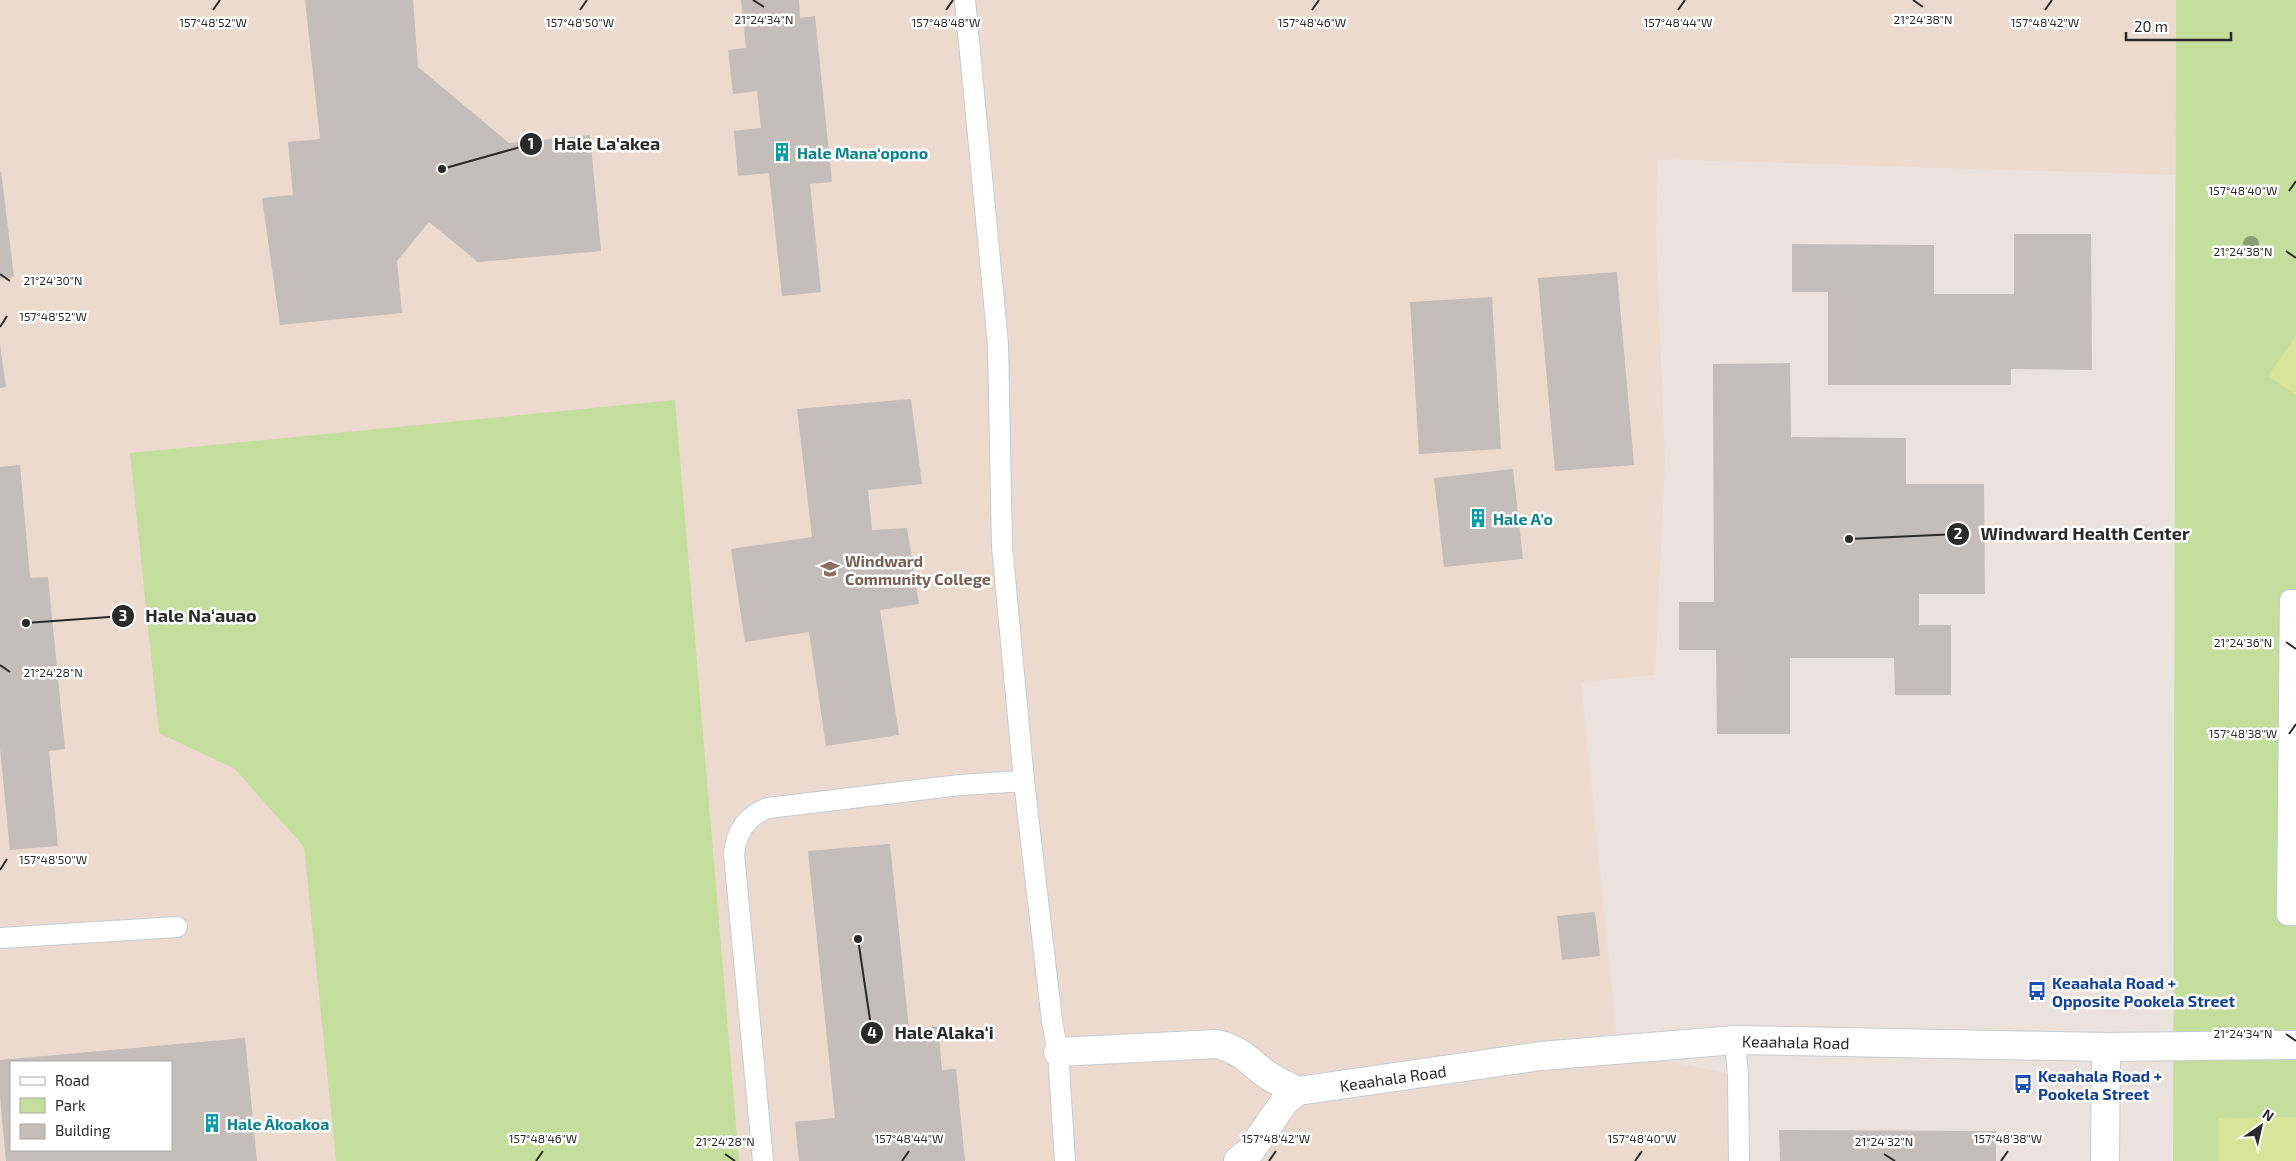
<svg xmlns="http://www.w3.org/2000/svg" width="2296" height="1161" font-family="'Exo 2',sans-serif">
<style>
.education{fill:#ecdace;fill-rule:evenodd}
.green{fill:#c4de9e}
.pitch{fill:#d8e49a}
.building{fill:#c4bdb9;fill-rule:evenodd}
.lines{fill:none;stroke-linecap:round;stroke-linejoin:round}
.lane-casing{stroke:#c5ccd3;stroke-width:22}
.street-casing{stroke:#c5ccd3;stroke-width:30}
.secondary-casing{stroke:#c5ccd3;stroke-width:30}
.lane{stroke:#fff;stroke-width:20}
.street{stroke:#fff;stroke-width:28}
.secondary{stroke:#fff;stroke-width:28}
.tree{fill:#8c9c74}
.ticks{fill:none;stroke:#2a2a2a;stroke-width:2}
.labels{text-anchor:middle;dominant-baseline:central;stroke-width:5;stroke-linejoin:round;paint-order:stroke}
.culture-label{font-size:16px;font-weight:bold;fill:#0d838f;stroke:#fff;text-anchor:start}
.education-label{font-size:16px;font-weight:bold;fill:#785e54;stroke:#fff;text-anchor:start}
.transit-label{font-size:16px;font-weight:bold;fill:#164399;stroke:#fff;text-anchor:start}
.street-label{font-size:16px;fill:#2a2a2a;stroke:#fff}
.ticks-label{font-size:12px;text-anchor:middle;fill:#2a2a2a;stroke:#fff;stroke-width:5;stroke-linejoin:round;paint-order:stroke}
.leader{fill:none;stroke:#2a2a2a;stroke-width:2}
.callout-dot{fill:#2a2a2a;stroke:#fff;stroke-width:2}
.mark-label{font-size:15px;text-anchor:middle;font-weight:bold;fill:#fff}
.callout-label{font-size:18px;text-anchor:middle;font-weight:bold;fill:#2a2a2a;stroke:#fff;stroke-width:5;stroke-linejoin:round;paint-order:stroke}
</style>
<rect width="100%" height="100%" fill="#ebe2dd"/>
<path class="education" d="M 0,0 L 2176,0 L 2175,175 L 1658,159 L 1656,231 L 1665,462 L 1655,675 L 1581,682 L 1618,1050 L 1738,1076 L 1739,1161 L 0,1161 ZM 11,1062 L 171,1062 L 171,1150 L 11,1150 Z"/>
<g class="green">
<path d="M 2176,0 L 2296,0 L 2296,1161 L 2173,1161 Z"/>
<path d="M 675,400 L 739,1161 L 336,1161 L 304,847 L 235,769 L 159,733 L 130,453 Z"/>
</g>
<g class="pitch">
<path d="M 2296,336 L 2296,395 L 2268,376 Z"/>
<path d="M 2296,1117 L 2296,1161 L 2218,1161 L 2218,1118 Z"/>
</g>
<g class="building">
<path d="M 305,0 L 413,0 L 418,67 L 509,143 L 590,135 L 601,251 L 478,262 L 429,222 L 397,261 L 402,313 L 280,325 L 262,198 L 293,195 L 288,142 L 320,139 Z"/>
<path d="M 741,0 L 799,0 L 800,18 L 815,16 L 832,182 L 810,184 L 821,292 L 782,296 L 769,173 L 738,176 L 734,131 L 761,128 L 757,91 L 733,94 L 728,50 L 746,48 Z"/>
<path d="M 1,171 L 14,277 L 0,279 L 0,172 Z"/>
<path d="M 2014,234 L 2091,234 L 2092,370 L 2011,369 L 2011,385 L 1828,385 L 1828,292 L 1792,292 L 1792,244 L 1934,245 L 1934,294 L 2014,294 Z"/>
<path d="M 1617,272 L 1634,465 L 1555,471 L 1538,278 Z"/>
<path d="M 1492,297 L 1501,449 L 1419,454 L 1410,302 Z"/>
<path d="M 0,345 L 6,387 L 0,388 Z"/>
<path d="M 1790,363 L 1791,437 L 1906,438 L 1906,484 L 1984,484 L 1985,594 L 1919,594 L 1919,625 L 1951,625 L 1951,695 L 1895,695 L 1894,658 L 1790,658 L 1790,734 L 1717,734 L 1716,650 L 1679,650 L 1679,602 L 1714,602 L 1713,364 Z"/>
<path d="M 911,399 L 922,484 L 868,490 L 872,530 L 907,528 L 919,604 L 880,610 L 899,735 L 826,746 L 809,632 L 745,642 L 731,549 L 812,537 L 797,409 Z"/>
<path d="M 20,465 L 30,578 L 48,577 L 65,749 L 49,751 L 58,846 L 10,850 L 0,748 L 0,467 Z"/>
<path d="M 1513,469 L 1523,559 L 1444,567 L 1434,478 Z"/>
<path d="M 890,844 L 909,1029 L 938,1026 L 942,1070 L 956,1069 L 965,1161 L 799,1161 L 795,1122 L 835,1118 L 808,851 Z"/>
<path d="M 1595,912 L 1600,956 L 1562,960 L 1557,916 Z"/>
<path d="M 245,1038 L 257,1161 L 6,1161 L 0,1096 L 0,1060 ZM 11,1062 L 171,1062 L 171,1150 L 11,1150 Z"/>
<path d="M 1779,1130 L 1996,1131 L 1996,1161 L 1780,1161 Z"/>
</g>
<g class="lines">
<g class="lane-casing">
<g id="lane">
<path d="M 965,0 L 998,344 L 1002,546 L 1024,781 L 1052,1021 L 1058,1052 L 1065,1161"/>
<path d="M 2296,600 L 2290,600 L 2287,915 L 2296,915"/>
<path d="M 0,938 L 177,927"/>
<path d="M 1735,1040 L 1738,1076 L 1739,1161"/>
<path d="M 763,1161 L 734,854 C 736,832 747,816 768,808 L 960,785 L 1024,781"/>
</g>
</g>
<g class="street-casing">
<g id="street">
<path d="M 1058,1052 L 1216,1044 C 1238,1048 1249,1061 1266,1074 C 1276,1081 1287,1086 1298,1091"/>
<path id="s1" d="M 1238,1161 L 1251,1150 L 1285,1101 L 1298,1091 L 1541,1056 L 1735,1040 L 2106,1047 L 2105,1161"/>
</g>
</g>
<g class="secondary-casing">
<path id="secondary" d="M 2106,1047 L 2296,1045"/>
</g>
<use href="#lane" class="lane"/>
<use href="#street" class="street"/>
<use href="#secondary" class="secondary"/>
</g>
<circle class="tree" cx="2251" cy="244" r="8"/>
<path class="ticks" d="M 753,0 L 764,7M 1913,0 L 1923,7M 213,10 L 220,0M 580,10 L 587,0M 946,10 L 953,0M 1312,10 L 1319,0M 1678,10 L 1685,0M 2045,10 L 2052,0M 2289,191 L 2296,181M 2286,251 L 2296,258M 0,274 L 10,281M 0,327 L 7,316M 2286,642 L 2296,649M 0,665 L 10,672M 2289,734 L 2296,724M 0,870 L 7,859M 2286,1034 L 2296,1041M 725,1154 L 735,1161M 1884,1154 L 1895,1161M 536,1161 L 543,1151M 902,1161 L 909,1151M 1269,1161 L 1276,1151M 1635,1161 L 1642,1151M 2001,1161 L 2008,1151"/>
<defs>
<g id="building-bare" transform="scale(1.5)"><path d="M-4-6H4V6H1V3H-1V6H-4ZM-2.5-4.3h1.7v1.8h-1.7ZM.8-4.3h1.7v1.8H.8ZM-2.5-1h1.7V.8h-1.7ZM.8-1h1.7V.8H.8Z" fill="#0f9aa8" stroke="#fff" stroke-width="2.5" paint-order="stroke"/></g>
<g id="university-bare" transform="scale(1.5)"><path d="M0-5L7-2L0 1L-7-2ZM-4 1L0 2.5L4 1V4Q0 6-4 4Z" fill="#8d6e63" stroke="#fff" stroke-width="2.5" paint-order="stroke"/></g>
<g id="bus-bare" transform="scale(1.5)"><path d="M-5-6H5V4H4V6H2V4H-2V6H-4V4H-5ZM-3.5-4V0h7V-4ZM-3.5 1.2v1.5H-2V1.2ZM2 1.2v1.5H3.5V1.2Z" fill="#1a4fb4" stroke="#fff" stroke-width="2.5" paint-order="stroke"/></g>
</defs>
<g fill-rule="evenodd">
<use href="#building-bare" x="782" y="152"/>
<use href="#building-bare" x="1478" y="518"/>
<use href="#university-bare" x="830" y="569"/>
<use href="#bus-bare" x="2037" y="991"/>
<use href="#bus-bare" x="2023" y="1084"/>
<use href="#building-bare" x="212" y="1123"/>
</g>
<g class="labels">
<g class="culture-label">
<text x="797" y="152">Hale Mana‘opono</text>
<text x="1493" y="518">Hale A'o</text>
<text x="227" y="1123">Hale Ākoakoa</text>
</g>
<g class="education-label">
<text x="845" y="560">Windward<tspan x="845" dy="18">Community College</tspan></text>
</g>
<g class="transit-label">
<text x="2052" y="982">Keaahala Road +<tspan x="2052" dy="18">Opposite Pookela Street</tspan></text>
<text x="2038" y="1075">Keaahala Road +<tspan x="2038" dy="18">Pookela Street</tspan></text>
</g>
<g class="street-label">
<text stroke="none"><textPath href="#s1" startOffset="594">Keaahala Road</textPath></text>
<text stroke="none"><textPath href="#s1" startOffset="189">Keaahala Road</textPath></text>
</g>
</g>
<g class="ticks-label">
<text x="764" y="24">21°24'34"N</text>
<text x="1923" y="24">21°24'38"N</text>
<text x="213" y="27">157°48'52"W</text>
<text x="580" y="27">157°48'50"W</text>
<text x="946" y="27">157°48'48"W</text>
<text x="1312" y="27">157°48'46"W</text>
<text x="1678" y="27">157°48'44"W</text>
<text x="2045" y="27">157°48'42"W</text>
<text x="2243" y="195">157°48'40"W</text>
<text x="2243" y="256">21°24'38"N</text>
<text x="53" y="285">21°24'30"N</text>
<text x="53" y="321">157°48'52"W</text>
<text x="2243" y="647">21°24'36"N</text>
<text x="53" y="677">21°24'28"N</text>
<text x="2243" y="738">157°48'38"W</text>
<text x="53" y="864">157°48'50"W</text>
<text x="2243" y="1038">21°24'34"N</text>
<text x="543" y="1143">157°48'46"W</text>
<text x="909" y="1143">157°48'44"W</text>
<text x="1276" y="1143">157°48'42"W</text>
<text x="1642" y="1143">157°48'40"W</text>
<text x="2008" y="1143">157°48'38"W</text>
<text x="725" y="1146">21°24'28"N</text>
<text x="1884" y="1146">21°24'32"N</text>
</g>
<path class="leader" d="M442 169L531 144M1849 539L1958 534M26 623L123 616M858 939L872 1033"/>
<g class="callout-dot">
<circle cx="442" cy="169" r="5"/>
<circle cx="1849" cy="539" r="5"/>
<circle cx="26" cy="623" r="5"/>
<circle cx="858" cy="939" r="5"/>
<circle cx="531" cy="144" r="12"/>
<circle cx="1958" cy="534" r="12"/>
<circle cx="123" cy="616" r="12"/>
<circle cx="872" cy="1033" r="12"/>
</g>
<g class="mark-label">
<text x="531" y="149">1</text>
<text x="1958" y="539">2</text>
<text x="123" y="621">3</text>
<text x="872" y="1038">4</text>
</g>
<g class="callout-label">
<text x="607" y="150">Hale La'akea</text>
<text x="2085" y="540">Windward Health Center</text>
<text x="201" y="622">Hale Na‘auao</text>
<text x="944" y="1039">Hale Alaka‘i</text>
</g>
<rect x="10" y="1061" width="162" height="90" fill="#ffffff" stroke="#aaaaaa"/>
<rect x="20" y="1077" width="25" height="8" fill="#ffffff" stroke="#aaaaaa"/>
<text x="55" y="1086" font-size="15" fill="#2a2a2a">Road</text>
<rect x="20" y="1098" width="25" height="15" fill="#c4de9e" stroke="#aaaaaa"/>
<text x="55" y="1111" font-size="15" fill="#2a2a2a">Park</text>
<rect x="20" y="1124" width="25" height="15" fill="#c4bdb9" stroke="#aaaaaa"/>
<text x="55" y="1136" font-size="15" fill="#2a2a2a">Building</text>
<g transform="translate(2261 1126) rotate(34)" stroke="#ffffff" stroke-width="4" paint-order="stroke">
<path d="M0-4L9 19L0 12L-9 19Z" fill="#2a2a2a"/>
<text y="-8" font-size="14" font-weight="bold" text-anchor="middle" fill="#2a2a2a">N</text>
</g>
<path d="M2126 32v8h105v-8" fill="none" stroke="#2a2a2a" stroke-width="2.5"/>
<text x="2134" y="32" font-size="15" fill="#2a2a2a" stroke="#ffffff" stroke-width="4" paint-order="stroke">20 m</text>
</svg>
